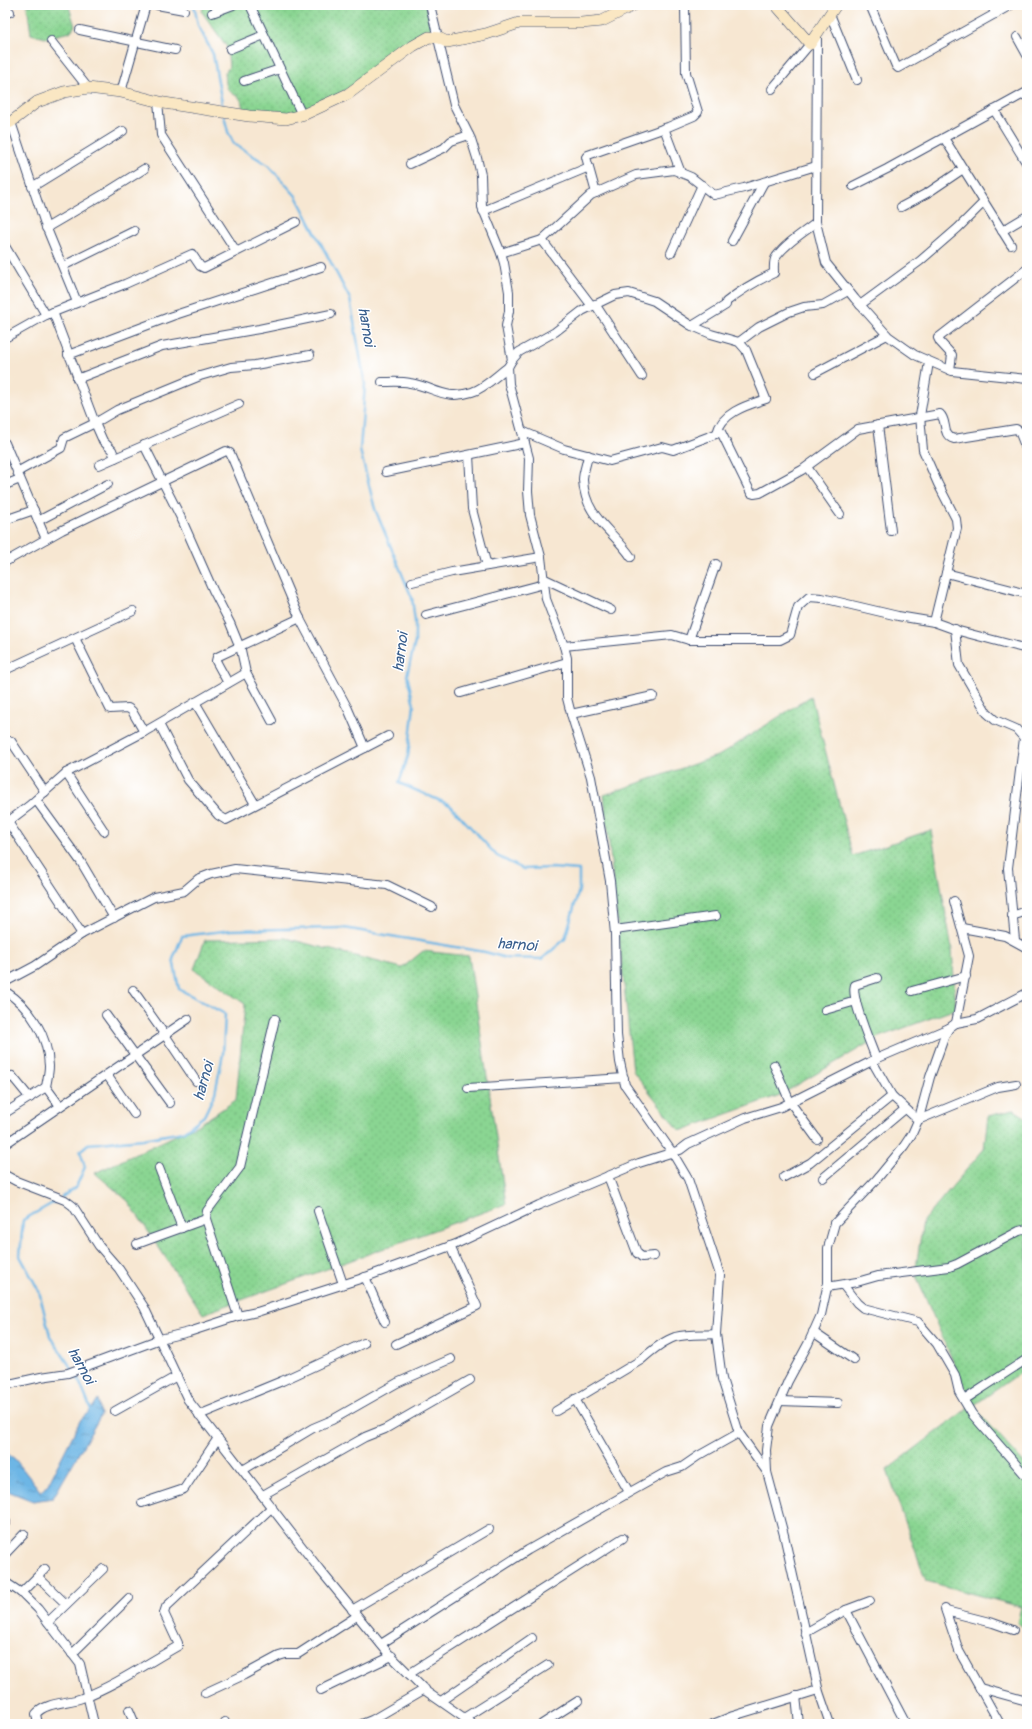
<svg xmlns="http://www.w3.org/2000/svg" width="1032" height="1729" font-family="Pangolin,sans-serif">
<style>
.grass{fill:url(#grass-dots);stroke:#528278}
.water{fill:url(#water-ripples);stroke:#4472a2}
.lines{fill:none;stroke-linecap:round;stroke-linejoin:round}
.stream{stroke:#6db6e5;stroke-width:2.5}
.street-casing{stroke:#3c4b6f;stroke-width:10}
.secondary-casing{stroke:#3c4b6f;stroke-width:12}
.street{stroke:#fff;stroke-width:8}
.secondary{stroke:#fae7c3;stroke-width:11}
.labels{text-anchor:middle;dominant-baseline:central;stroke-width:3;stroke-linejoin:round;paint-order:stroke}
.water-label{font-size:15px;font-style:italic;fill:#385e8d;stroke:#fff}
</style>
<defs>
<pattern id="grass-dots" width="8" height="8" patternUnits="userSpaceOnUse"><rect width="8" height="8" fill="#8ad592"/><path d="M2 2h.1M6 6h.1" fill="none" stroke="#76b780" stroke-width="1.8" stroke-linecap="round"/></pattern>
<pattern id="water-ripples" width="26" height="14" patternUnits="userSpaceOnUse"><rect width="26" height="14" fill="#6db6e5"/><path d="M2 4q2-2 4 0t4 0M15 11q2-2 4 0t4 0" fill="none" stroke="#5994bd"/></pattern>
</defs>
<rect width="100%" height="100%" fill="#fff"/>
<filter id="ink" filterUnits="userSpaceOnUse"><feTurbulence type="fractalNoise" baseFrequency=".025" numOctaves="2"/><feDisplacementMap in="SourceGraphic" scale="8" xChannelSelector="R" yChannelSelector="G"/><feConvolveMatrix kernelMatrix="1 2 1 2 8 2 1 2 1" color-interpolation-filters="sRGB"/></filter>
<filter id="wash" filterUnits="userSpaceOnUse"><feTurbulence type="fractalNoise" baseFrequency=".012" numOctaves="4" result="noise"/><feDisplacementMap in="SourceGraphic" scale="16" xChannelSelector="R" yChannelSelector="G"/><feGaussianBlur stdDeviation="0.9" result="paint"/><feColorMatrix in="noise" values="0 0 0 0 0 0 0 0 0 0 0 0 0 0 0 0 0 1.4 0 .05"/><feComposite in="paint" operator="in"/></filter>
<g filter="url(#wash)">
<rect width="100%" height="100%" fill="#f7e7d2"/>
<g class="grass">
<path d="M 27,5 L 78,5 L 69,7 L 75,26 L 70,32 L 45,38 L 31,34 Z"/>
<path d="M 204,5 L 426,5 L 433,31 L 424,33 C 390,59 323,116 280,115 C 268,115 255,112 243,110 C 241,91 235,99 228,89 C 225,85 226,78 225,73 L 229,67 L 227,47 L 202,12 Z"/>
<path d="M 811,696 L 853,856 L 931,830 L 952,949 L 956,1009 L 879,1037 L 780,1095 L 680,1131 L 633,1071 L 604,795 L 720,755 Z"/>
<path d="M 285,938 L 402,968 L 423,951 L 469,956 L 506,1204 L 203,1314 L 128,1201 L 95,1173 L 200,1124 L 236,1100 L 245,1004 L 194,969 L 205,940 Z"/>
<path d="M 1014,1110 L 1027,1118 L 1027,1368 L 973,1406 L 1027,1466 L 1027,1629 L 1017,1623 L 1021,1607 L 926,1581 L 887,1470 L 972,1405 L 915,1274 L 923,1221 L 984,1149 L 988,1116 Z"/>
</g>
<path class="water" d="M 98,1399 L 101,1415 L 53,1498 L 33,1501 L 5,1490 L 5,1452 L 15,1459 L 41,1492 L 48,1484 L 81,1419 L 91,1410 Z"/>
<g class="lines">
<g class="stream">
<path d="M 194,5 L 198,25 L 213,54 L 223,109"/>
<path d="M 62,1197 L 76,1187 L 85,1167 L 80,1151 L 88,1144 L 143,1139 L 183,1132 L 204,1116 L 215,1093 L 223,1054 L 225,1014 L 179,989 L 173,959 L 182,936 L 232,930 L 344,928 L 485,952 L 506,958 L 542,959 L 565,939 L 579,890 L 579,870 L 552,868 L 523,869 L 497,856 L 450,805 L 399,783 L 408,756 L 414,705 L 407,675 L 415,642 L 415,622 L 412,598 L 375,509 L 360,450 L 365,384 L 350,299 L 296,196 L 268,165 L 234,144 L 228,132 L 224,116"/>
<path d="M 58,1200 L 23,1220 L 20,1256 L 39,1291 L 50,1336 L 78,1378 L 91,1410 L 94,1411"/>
</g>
</g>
</g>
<g filter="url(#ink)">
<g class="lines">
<g class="street-casing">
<g id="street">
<path d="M 157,5 L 184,10"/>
<path d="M 250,5 L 302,115"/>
<path d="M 430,5 L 454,105 L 471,139 L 477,158 L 481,175 L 482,207 L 501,253 L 504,263 L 509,292 L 509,311 L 506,326 L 512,360 L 508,367 L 509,384 L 529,458 L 528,491 L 530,515 L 541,557 L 546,599 L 564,646 L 567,658 L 567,698 L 571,714 L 591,777 L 610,881 L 615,934 L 617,1035 L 620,1062 L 625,1085 L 672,1152 L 688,1179 L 720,1275 L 716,1334 L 722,1379 L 739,1433 L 767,1472"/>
<path d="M 870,5 L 896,66 L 898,68 L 1011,5"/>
<path d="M 991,5 L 996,14"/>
<path d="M 5,13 L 10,12"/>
<path d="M 212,13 L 233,5"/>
<path d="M 830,14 L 857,80"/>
<path d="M 80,30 L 175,50"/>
<path d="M 817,34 L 816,222 L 826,263 L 855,299 L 888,336 L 915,355 L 952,371 L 1027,379"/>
<path d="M 1017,37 L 1027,55"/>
<path d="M 51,41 L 88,88"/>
<path d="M 230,49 L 264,35"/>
<path d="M 244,81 L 280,69"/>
<path d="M 772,89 L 810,44"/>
<path d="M 121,92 L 146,5"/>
<path d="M 158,101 L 161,135 L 236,251"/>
<path d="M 994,110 L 1027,164"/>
<path d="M 11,122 L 45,224 L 77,302"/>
<path d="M 664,128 L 681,173"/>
<path d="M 944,138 L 1011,245"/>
<path d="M 410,164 L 444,148 L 451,141 L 469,135"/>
<path d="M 853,186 L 887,169 L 1027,92"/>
<path d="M 32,187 L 123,131"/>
<path d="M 596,193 L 586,157 L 588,155 L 668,127 L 694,116 L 698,112 L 686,73 L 685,5"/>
<path d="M 901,207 L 929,192 L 963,169"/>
<path d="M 483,211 L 589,167"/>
<path d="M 46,228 L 104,194 L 144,169"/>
<path d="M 1002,231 L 1027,216"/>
<path d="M 542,240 L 592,306"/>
<path d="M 732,241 L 764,182"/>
<path d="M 5,246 L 46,315"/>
<path d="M 501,253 L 542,240 L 591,195 L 636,175 L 674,170 L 691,177 L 714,195 L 744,188 L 816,166"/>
<path d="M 671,253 L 702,185"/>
<path d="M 63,266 L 134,231"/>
<path d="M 595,304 L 642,376"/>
<path d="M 860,305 L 920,261 L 958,228 L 984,202"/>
<path d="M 53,312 L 95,423 L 103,441 L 112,450 L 115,458"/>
<path d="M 692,326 L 726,305 L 726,302 C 741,290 756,281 774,273 C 774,267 773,261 776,257 C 786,243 803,233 816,223"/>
<path d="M 5,338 L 46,315 L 125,284 L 192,254 L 200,266 L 204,268 L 296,222"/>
<path d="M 739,342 L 759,327 L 789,312 L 804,307 L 823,305 L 848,291"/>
<path d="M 68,355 L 172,316 L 321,267"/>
<path d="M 512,360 L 519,352 L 555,332 L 582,311 L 615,295 L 629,293 L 654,301 L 690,325 L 711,334 L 739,342 L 746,350 L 766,399 C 748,405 722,412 717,433"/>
<path d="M 929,362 L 920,416 L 923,450 L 938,484 L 956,519 L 957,528 L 934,622"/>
<path d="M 950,370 L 952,355 L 940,342 L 938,338 L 1027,269"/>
<path d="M 815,373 L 887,335"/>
<path d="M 77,379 L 162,346 L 259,329 L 331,314"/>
<path d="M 382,382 C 391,382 401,381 410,383 C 435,387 444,401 472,392 C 485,388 497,375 508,367"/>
<path d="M 878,425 L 891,531"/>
<path d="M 522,431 L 564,449 L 610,461 L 662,447 L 673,450 L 721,432 L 751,493 L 754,494 L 760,493 L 802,470 L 858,429 L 940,414 C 948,421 941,435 954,439 L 1016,429 L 1019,431 L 1027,451"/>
<path d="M 5,443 L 46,539"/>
<path d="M 144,445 L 182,520 L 213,590 L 230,623 L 241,650 L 246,673 L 272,721"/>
<path d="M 469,455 L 472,509 L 487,566"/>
<path d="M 588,455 C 587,463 583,472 583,480 C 585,518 613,530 631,557"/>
<path d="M 99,465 L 239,404"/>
<path d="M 807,467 L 840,514"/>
<path d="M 17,472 L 61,448 L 64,438 L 95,423 L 117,410 L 200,376 L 231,367 L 255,365 L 310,355"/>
<path d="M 386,472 L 525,443"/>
<path d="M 5,485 L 20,479"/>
<path d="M 5,520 L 34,510"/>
<path d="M 38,521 L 108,484"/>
<path d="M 5,562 L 62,530 L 226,451 L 230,453 L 301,621 L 348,709 L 365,748"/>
<path d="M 946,573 L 1027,594"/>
<path d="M 543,578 L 611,610"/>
<path d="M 412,582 L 452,572 L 541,557"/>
<path d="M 426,615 L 544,584"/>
<path d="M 955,629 L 959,665 L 987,713 L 995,720 L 1016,729 L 1024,738 L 1008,868 L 1015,940"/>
<path d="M 75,638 L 110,709 L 128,708 L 132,711 L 144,732"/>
<path d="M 689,640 L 716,564"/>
<path d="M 564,646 L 672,635 L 689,640 L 780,640 L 790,635 L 798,607 L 809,597 L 822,598 L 898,616 L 934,622 L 959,631 L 1027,649"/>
<path d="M 5,670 L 133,611"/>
<path d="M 228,683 L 216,661 L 217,657 L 300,618"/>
<path d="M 461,693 L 567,662"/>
<path d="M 195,702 L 255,804"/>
<path d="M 571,714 L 653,696"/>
<path d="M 159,724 L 188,780 L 218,815 L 226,820 L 388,736"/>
<path d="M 11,741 L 45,792"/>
<path d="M 66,773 L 104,831"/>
<path d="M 36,800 L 81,862 L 114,918"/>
<path d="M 8,822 L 82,934"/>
<path d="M 5,824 L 30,805 L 66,773 L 144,732 L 246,673"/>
<path d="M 954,901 L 969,956 L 956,1023"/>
<path d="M 1012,916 L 1027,911"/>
<path d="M 962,928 L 1005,936 L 1027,948"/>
<path d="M 615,930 L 716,916"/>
<path d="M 5,982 L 35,966 L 82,934 L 154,897 L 184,891 L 198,879 L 211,874 L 235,869 L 387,885 L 432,907"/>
<path d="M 133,990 L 165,1035 L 196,1081"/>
<path d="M 5,991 C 30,1007 48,1035 49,1066 C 49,1073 47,1080 46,1087 L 60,1106"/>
<path d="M 912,991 L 966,976"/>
<path d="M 825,1010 L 856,1001"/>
<path d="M 106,1015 L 170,1103"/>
<path d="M 876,1059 C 871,1044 850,998 855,985 L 877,978"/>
<path d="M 872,1061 L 892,1096 L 918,1120 L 998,1087 L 1016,1084"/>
<path d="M 774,1065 L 790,1102 L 817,1139"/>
<path d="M 107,1075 L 134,1114"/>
<path d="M 5,1081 L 12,1076 L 30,1098"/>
<path d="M 468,1088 L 624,1078"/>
<path d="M 5,1113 L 46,1087"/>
<path d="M 5,1144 L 188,1019"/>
<path d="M 159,1168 L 182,1228"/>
<path d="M 5,1175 L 16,1181 L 65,1200 L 73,1206 L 99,1246 L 119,1269 L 144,1307 L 188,1400 L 320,1570 L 388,1653 L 427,1692 L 473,1724"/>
<path d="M 608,1176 L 637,1253 L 642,1257 L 654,1256"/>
<path d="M 784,1177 L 810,1163 L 892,1096"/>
<path d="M 823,1178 L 905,1109"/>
<path d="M 318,1211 L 343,1284"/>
<path d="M 137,1244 L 206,1219"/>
<path d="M 365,1277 L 385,1322"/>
<path d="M 843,1285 L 857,1303 L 863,1308 L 918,1322 L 937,1344 L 955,1375 L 959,1392 L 972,1414 L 1027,1477"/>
<path d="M 827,1287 L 857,1282 L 878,1276 L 949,1267 L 957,1264 L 1019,1231 L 1027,1229"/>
<path d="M 238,1316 L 206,1219 L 207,1211 L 240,1167 L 275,1019"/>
<path d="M 813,1332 L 854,1360"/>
<path d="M 396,1344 L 477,1306 L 450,1246"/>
<path d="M 5,1385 L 41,1377 L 68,1373 L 160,1339 L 189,1332 L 238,1316 L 257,1312 L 363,1278 L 456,1244 L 539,1205 L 639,1163 L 680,1150 L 688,1144 L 745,1118 L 781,1107 L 876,1059 L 949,1028"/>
<path d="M 575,1399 L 629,1492"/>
<path d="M 964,1400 L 1027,1359"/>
<path d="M 780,1401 L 838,1403"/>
<path d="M 115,1411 L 177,1376"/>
<path d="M 556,1411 L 641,1360 C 650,1352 663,1341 675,1337 C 688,1334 703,1335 716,1334"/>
<path d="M 199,1415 L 282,1381 L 364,1343"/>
<path d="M 243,1470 L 313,1428 L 332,1420 L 397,1383 L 451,1359"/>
<path d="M 263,1495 L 365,1437 L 385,1429 L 470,1380"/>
<path d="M 142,1503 L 184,1489 L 218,1438"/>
<path d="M 5,1523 L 6,1522"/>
<path d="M 5,1554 L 24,1534"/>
<path d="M 38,1577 L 66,1604"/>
<path d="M 5,1582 L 23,1594 L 38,1609 L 80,1664 L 94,1724"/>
<path d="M 21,1593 L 45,1569"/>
<path d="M 945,1609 L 959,1651 L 1000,1724"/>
<path d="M 352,1610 L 489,1529"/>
<path d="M 846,1610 L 906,1724"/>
<path d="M 946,1611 L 993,1623 L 1013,1630"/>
<path d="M 48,1622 L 103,1569"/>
<path d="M 805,1633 L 846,1610 L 870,1601"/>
<path d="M 381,1644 L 528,1550 L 632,1491 L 666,1472 L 682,1467 L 698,1456 L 739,1433"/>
<path d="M 72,1654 L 129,1598"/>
<path d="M 409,1674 L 623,1538"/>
<path d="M 980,1688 L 1027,1701"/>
<path d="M 321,1690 L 392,1656"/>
<path d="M 205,1693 L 244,1675 L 279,1656 L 286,1654 L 298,1654 L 357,1616"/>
<path d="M 796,1696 L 799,1724"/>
<path d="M 441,1701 L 532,1638"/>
<path d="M 129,1710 L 135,1724"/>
<path d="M 464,1718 L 548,1665"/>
<path d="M 225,1722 L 226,1724"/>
<path d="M 38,1724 L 36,1714 C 45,1702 70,1703 82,1698 C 116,1685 146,1664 178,1646 L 178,1643 L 164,1613 L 166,1607 L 272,1507"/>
<path d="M 362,1724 L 372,1720 L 425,1689"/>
<path d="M 542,1724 L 578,1701"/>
<path d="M 713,1724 L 733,1716 L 818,1690"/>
<path d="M 830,1724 L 819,1692 L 784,1535 L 767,1472 L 766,1450 L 769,1426 L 788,1381 L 808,1344 L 821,1315 L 828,1283 L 828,1248 L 835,1223 L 876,1180 L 904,1146 L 912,1134 L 919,1118 L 930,1077 L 945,1035 L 949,1028 L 956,1023 L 977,1019 L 1027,993"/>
</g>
</g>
<g class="secondary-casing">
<g id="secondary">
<path d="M 776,5 L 810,44 L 836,5"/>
<path d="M 5,124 L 11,122 L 37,102 L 64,92 L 88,88 L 121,92 L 164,103 L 249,116 L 286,119 L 305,114 L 348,94 L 413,46 L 429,37 L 439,38 L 447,42 L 486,34 L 519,23 L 581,23 L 602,21 L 634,5"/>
</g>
</g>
<use href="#street" class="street"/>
<use href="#secondary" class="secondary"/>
</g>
</g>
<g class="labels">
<g class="water-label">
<text transform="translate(366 327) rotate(80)">harnoi</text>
<text transform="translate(401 652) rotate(-83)">harnoi</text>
<text transform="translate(517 945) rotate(4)">harnoi</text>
<text transform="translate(204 1081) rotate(-74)">harnoi</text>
<text transform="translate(81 1366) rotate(61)">harnoi</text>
</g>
</g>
<rect width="1032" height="1729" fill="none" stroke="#fff" stroke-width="20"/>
</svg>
